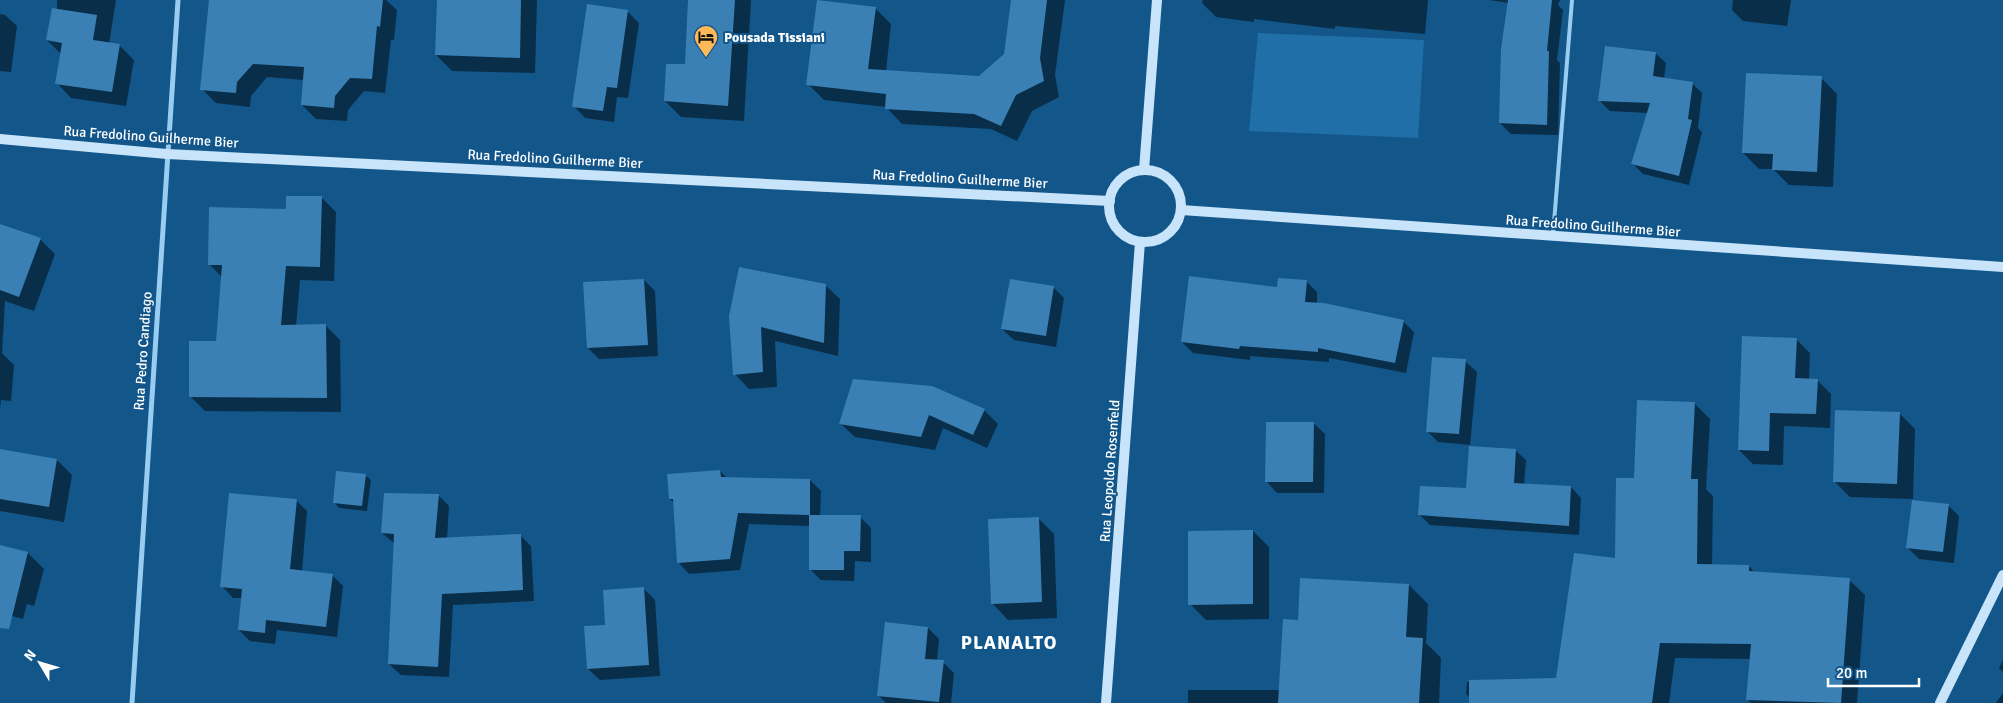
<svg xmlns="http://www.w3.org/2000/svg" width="2003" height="703" font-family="Signika,sans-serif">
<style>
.green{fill:#216fa8}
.shadow{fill:#0007}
.building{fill:#3b80b4}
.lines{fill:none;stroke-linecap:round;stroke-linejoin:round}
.lane{stroke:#99ccf1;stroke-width:4}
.street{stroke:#99ccf1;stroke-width:5}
.secondary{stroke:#c7e4fb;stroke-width:10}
.labels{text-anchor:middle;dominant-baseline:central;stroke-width:4;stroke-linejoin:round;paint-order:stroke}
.poi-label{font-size:14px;font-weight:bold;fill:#fff;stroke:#12568a;text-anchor:start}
.street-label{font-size:14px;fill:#fff;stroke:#12568a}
.district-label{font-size:19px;font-weight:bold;letter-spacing:1px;fill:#fff;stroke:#12568a}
</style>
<rect width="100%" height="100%" fill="#12568a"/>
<path class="green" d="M 1258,33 L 1424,40 L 1418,138 L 1249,131 Z"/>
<g class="shadow">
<path d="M 57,0 L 116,0 L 109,44 L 119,45 L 134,60 L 126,106 L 71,98 L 57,83 L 61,54 L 47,40 L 57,10 Z"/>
<path d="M 210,0 L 386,0 L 397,10 L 394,40 L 391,40 L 385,93 L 364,91 L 348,110 L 347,121 L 316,119 L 302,105 L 304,80 L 267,77 L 251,96 L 250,107 L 216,103 L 202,89 Z"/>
<path d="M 438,0 L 537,0 L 535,73 L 452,71 L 436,55 Z"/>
<path d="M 689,0 L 751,0 L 744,121 L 681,117 L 665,101 L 686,65 Z"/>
<path d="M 1012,0 L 1065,0 L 1055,75 L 1059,97 L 1032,111 L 1017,141 L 991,129 L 902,124 L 886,107 L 824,100 L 808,84 L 875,8 L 891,24 L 886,71 L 980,77 L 1005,55 Z"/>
<path d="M 1203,0 L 1428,0 L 1425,34 L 1335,26 L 1335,29 L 1254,19 L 1254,22 L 1216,17 L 1202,3 Z"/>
<path d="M 1489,0 L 1560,0 L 1558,5 L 1563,10 L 1557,60 L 1560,63 L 1558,135 L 1511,134 L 1500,123 L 1509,3 Z"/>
<path d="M 1733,0 L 1791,0 L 1787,26 L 1743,21 L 1732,10 Z"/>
<path d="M 588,6 L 628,12 L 639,23 L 628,98 L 617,97 L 614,122 L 585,118 L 574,106 Z"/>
<path d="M 0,14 L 5,15 L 17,26 L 11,72 L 0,71 Z"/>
<path d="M 1655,53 L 1666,63 L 1664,79 L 1692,83 L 1702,93 L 1698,128 L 1702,132 L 1689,185 L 1643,174 L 1633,164 L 1649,113 L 1610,111 L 1600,101 Z"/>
<path d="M 1821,78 L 1837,94 L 1833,187 L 1789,185 L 1773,169 L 1759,169 L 1743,153 Z"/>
<path d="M 321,197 L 336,212 L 334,281 L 300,280 L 296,326 L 325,325 L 340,340 L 341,412 L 205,411 L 190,396 L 217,342 L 222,277 L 209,264 Z"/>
<path d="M 0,225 L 40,239 L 55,254 L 34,311 L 5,301 L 2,353 L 14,365 L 11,401 L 1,400 L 0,409 Z"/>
<path d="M 644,280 L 655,291 L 658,356 L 599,359 L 588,348 Z"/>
<path d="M 1306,281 L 1317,292 L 1317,304 L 1403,321 L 1414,332 L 1406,373 L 1329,358 L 1329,362 L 1250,356 L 1250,360 L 1193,353 L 1182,342 L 1278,288 Z"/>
<path d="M 825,285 L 840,299 L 838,356 L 775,341 L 777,387 L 749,389 L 735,374 L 730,316 Z"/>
<path d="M 1053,287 L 1064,298 L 1056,347 L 1014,340 L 1002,329 Z"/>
<path d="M 1796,339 L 1810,353 L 1809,380 L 1817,380 L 1831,394 L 1830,428 L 1784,426 L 1783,465 L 1753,464 L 1739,450 Z"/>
<path d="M 1465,361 L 1477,372 L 1470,445 L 1438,442 L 1427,431 Z"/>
<path d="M 854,380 L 984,410 L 998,424 L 987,448 L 943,428 L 935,450 L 855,437 L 841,424 Z"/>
<path d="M 1694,403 L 1710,419 L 1706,489 L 1713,496 L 1712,566 L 1749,566 L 1755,573 L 1849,580 L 1865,595 L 1857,703 L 1751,703 L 1748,700 L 1751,659 L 1675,658 L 1669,703 L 1470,703 L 1470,698 L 1466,694 L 1467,682 L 1557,679 L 1616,559 L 1635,479 Z"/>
<path d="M 1899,413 L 1915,429 L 1913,499 L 1850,497 L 1834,481 Z"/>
<path d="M 1313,423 L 1325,434 L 1324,493 L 1277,493 L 1266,481 Z"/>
<path d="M 1515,450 L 1526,460 L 1524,485 L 1571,487 L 1581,498 L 1579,535 L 1430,525 L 1420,515 L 1468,490 Z"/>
<path d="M 0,451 L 57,460 L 72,475 L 64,522 L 0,511 Z"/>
<path d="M 720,471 L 728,479 L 810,480 L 821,491 L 820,517 L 860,517 L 871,528 L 871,562 L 855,561 L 854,581 L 821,580 L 810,569 L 810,526 L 749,524 L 740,570 L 689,574 L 678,562 L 674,503 L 670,499 Z"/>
<path d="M 365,475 L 371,480 L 367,511 L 339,508 L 334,502 Z"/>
<path d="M 438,495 L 449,506 L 447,539 L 520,535 L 531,546 L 534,601 L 453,605 L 449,677 L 401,675 L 389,664 L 395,544 L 382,533 Z"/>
<path d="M 296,500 L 307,511 L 302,571 L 332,575 L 343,586 L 337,637 L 277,630 L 275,644 L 250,641 L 239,630 L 243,598 L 233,598 L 222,586 Z"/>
<path d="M 1948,505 L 1959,516 L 1954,563 L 1919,559 L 1908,548 Z"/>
<path d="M 1038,518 L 1054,534 L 1057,618 L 1008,620 L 993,604 Z"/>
<path d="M 1253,531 L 1269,547 L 1269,619 L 1206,620 L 1190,604 Z"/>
<path d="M 0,546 L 28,553 L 44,569 L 34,606 L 27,604 L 23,619 L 0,613 Z"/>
<path d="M 1409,585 L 1428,604 L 1426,643 L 1441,658 L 1439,703 L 1188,703 L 1188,690 L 1280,690 L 1299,621 Z"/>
<path d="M 644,589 L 655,600 L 660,676 L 600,680 L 588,669 Z"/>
<path d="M 928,628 L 939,639 L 937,661 L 943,662 L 954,673 L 951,703 L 886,703 L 879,696 Z"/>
<path d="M 2003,660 L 2003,672 L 1999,668 Z"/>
<path d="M 2003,693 L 2003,703 L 1996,703 Z"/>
</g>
<g class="building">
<path d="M 209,0 L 383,0 L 380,27 L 377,26 L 372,79 L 350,78 L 335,96 L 334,108 L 301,105 L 304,67 L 253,64 L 237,82 L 236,93 L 200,90 Z"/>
<path d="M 437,0 L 521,0 L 520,58 L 435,55 Z"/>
<path d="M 688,0 L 735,0 L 728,106 L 664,101 L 666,64 L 685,64 Z"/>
<path d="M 817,0 L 876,7 L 868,69 L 979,76 L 1004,54 L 1011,0 L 1047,0 L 1040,58 L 1044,81 L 1016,95 L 1001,126 L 974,114 L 885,109 L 886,94 L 806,85 Z"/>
<path d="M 1508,0 L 1552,0 L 1547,51 L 1549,51 L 1547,125 L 1499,123 L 1501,49 Z"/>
<path d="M 587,4 L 628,10 L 617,88 L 607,87 L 603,111 L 572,107 Z"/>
<path d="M 52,8 L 97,15 L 93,40 L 120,44 L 112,92 L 55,84 L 62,43 L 46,40 Z"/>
<path d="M 1605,46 L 1656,52 L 1653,76 L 1693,82 L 1688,119 L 1692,120 L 1679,176 L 1631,164 L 1650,103 L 1598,101 Z"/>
<path d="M 1746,73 L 1822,76 L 1817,172 L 1772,170 L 1773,154 L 1742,153 Z"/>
<path d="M 286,196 L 322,196 L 320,267 L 286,266 L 281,325 L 326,324 L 327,398 L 189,397 L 189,341 L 216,341 L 222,265 L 208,265 L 209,207 L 286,209 Z"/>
<path d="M 0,224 L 41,238 L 19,297 L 0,290 Z"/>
<path d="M 739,267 L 826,284 L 824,343 L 761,327 L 763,372 L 733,375 L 729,316 Z"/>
<path d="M 1189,276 L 1277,287 L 1278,278 L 1307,280 L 1305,302 L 1324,303 L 1404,320 L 1395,363 L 1318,348 L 1318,352 L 1240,346 L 1239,349 L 1181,342 Z"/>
<path d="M 644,279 L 648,345 L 587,348 L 583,282 Z"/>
<path d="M 1010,279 L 1054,286 L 1046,336 L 1001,329 Z"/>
<path d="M 1742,336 L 1797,338 L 1795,378 L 1818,379 L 1816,414 L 1770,413 L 1769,451 L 1738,450 Z"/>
<path d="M 1432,357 L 1466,359 L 1459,434 L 1426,432 Z"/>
<path d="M 853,379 L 932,386 L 985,409 L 973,435 L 929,415 L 921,437 L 839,424 Z"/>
<path d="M 1637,400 L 1695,402 L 1691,479 L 1698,479 L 1697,564 L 1749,565 L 1749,571 L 1850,578 L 1841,703 L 1746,700 L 1751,644 L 1660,643 L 1652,703 L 1469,703 L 1469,680 L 1556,678 L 1574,553 L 1615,558 L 1616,478 L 1634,478 Z"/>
<path d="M 1835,410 L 1900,412 L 1897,484 L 1833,482 Z"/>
<path d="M 1266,422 L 1314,422 L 1313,482 L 1265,482 Z"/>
<path d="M 1469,446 L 1516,449 L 1514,483 L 1571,486 L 1569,526 L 1418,515 L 1420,486 L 1466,488 Z"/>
<path d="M 0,449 L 57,459 L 49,507 L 0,499 Z"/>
<path d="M 720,470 L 721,477 L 810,479 L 810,515 L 738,513 L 730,559 L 677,563 L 673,499 L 669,499 L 667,474 Z"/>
<path d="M 336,471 L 366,474 L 362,506 L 333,503 Z"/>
<path d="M 229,493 L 297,499 L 290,569 L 333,574 L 326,627 L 266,620 L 265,633 L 238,630 L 242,589 L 220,587 Z"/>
<path d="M 384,493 L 439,494 L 435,538 L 521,534 L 523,590 L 442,594 L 438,667 L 388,664 L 394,534 L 381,533 Z"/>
<path d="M 1912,500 L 1949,504 L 1943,552 L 1906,548 Z"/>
<path d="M 809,515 L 861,515 L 860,551 L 844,551 L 844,570 L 809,570 Z"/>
<path d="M 1039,517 L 1042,602 L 991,604 L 988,519 Z"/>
<path d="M 1253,530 L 1253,604 L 1188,605 L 1188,531 Z"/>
<path d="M 0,545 L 28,552 L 9,629 L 0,628 Z"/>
<path d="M 1300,578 L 1409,584 L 1406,637 L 1423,638 L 1419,703 L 1278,703 L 1283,619 L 1298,620 Z"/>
<path d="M 644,587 L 649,665 L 587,669 L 584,626 L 605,625 L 603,590 Z"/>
<path d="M 885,622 L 928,627 L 925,659 L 944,660 L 939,702 L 877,696 Z"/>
</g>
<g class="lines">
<path class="lane" d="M 1553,235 L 1572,0"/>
<path class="street" d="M 132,703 L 178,0"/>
<g class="secondary">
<path d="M 0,139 L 167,154 L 1110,201"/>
<path d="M 1144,170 L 1157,0"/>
<circle cx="1145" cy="206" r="36"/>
<path d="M 1181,210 L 2003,267"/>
<path d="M 1106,703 L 1140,242"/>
<path d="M 1940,703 L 2003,575"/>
</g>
</g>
<defs>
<g id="hotel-pin" transform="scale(1.25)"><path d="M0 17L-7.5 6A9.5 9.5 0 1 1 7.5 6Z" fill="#ffb958" stroke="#12568a"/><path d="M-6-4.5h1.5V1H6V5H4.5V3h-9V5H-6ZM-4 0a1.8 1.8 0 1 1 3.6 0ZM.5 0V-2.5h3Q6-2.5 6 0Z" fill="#111"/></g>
</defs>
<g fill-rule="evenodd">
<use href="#hotel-pin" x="706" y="37"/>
</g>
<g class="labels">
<g class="poi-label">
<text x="724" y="37">Pousada Tissiani</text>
</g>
<g class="street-label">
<text transform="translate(151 137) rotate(4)">Rua Fredolino Guilherme Bier</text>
<text transform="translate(555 159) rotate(3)">Rua Fredolino Guilherme Bier</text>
<text transform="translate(960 179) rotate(3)">Rua Fredolino Guilherme Bier</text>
<text transform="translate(1593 226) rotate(4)">Rua Fredolino Guilherme Bier</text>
<text transform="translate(143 351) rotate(-86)">Rua Pedro Candiago</text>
<text transform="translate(1110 471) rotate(-86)">Rua Leopoldo Rosenfeld</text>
</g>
<g class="district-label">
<text x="1009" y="643">PLANALTO</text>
</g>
</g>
<g transform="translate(40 663) rotate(308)" stroke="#12568a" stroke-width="4" paint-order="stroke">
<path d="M0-4L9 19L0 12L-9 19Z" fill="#ffffff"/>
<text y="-8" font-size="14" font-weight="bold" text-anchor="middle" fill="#ffffff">N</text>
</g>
<path d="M1828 678v8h91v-8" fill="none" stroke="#ffffff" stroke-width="2.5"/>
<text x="1836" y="678" font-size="15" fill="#ffffff" stroke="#12568a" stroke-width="4" paint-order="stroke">20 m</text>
</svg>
